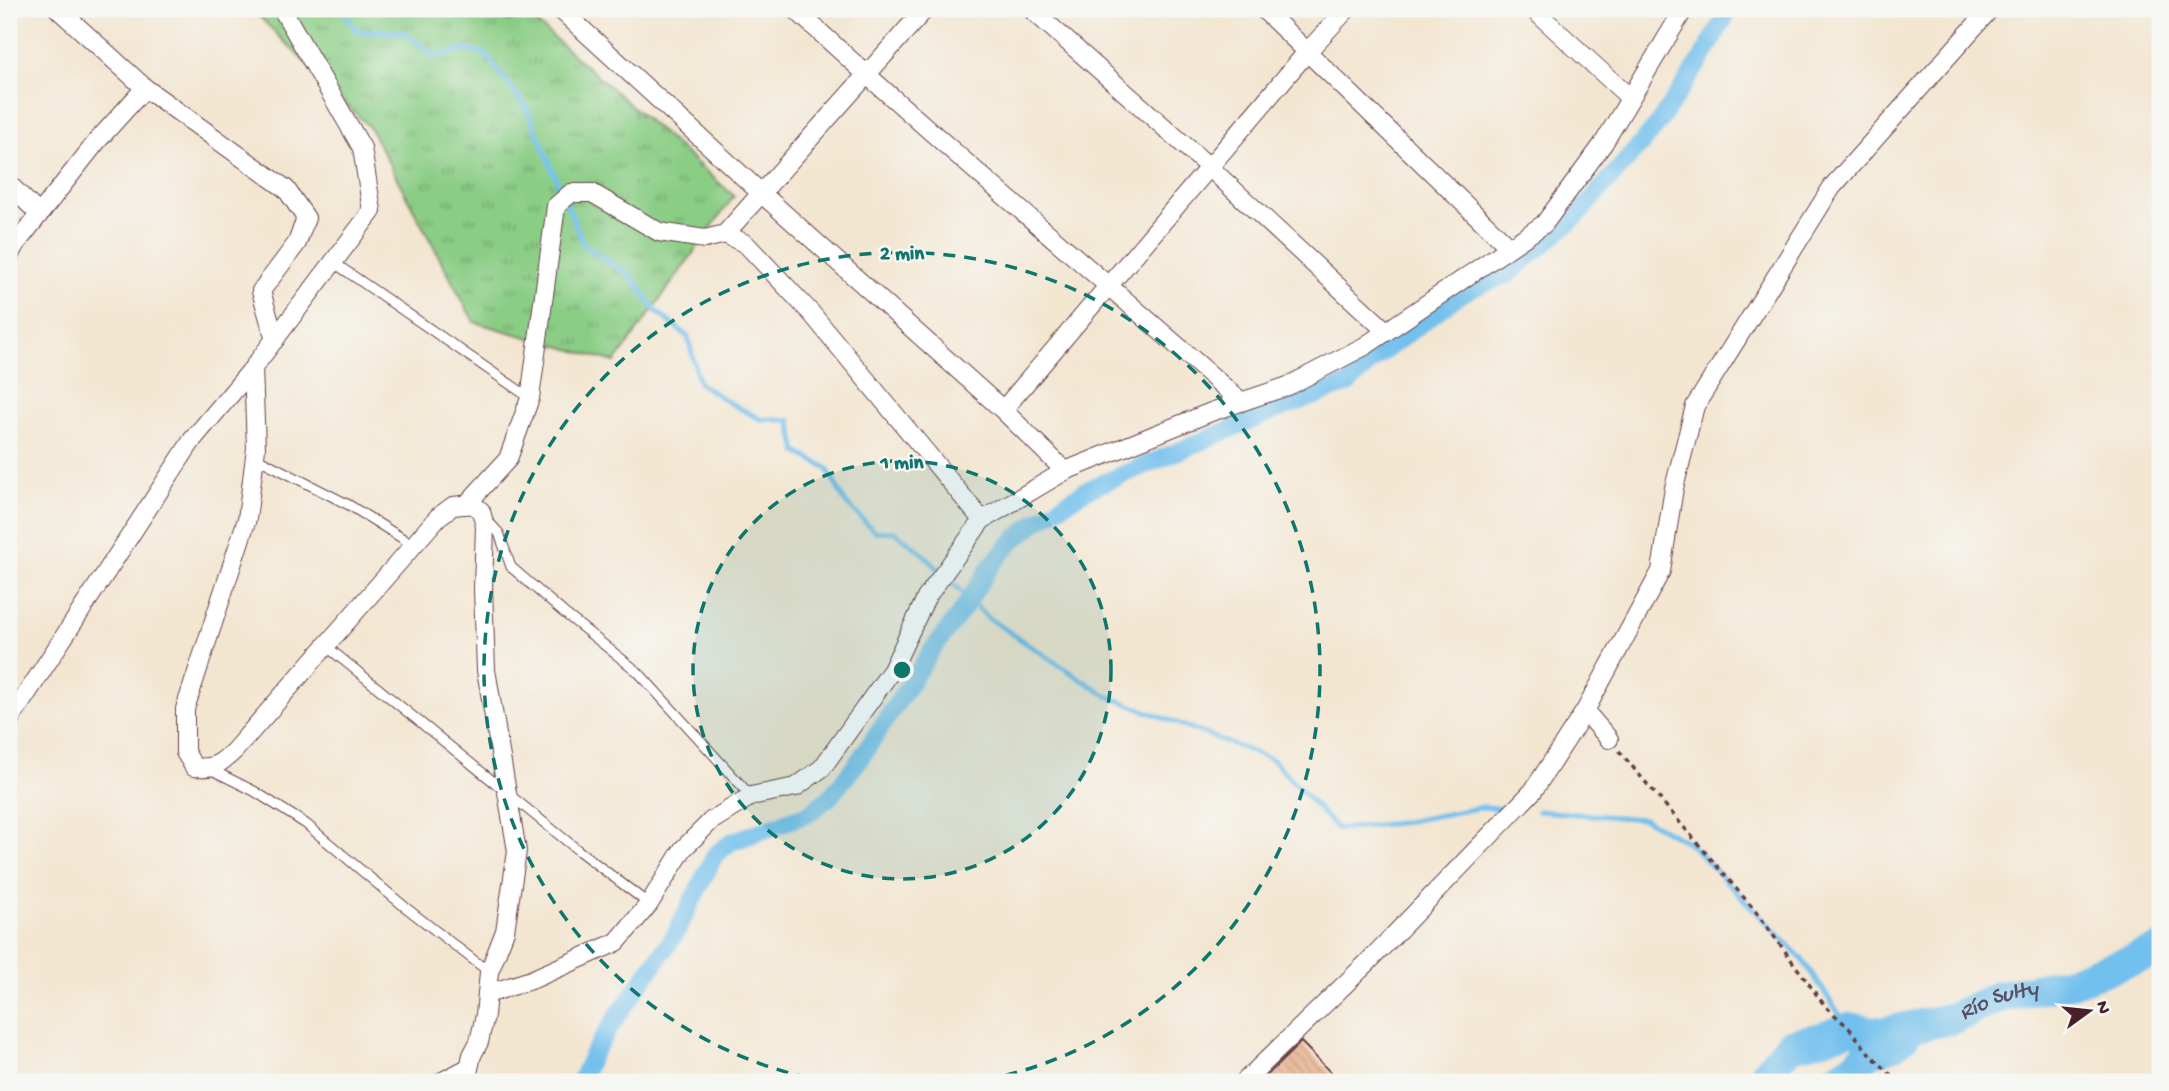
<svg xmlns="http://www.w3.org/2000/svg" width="2169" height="1091" font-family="'Gochi Hand',sans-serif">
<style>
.grass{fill:url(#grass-tufts);stroke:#6a7658;stroke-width:2}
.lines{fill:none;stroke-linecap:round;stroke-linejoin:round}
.stream{stroke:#72c0ed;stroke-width:5}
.canal{stroke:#72c0ed;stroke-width:18}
.river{stroke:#72c0ed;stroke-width:32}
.building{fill:url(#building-back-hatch)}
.lane-casing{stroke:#633d44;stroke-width:11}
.street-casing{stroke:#633d44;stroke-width:20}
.path{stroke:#633d44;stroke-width:3.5;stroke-dasharray:5 5;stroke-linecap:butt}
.lane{stroke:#fff;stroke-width:9}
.street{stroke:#fff;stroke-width:18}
.ring{fill:none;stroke:#0f766e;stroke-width:3.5;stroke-dasharray:12 9}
.labels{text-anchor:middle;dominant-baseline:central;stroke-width:5;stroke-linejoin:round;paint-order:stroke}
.water-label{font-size:23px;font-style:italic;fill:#564f65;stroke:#f6f6f2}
.centre{fill:#0f766e;stroke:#f6f6f2;stroke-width:3.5}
.ring-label{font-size:21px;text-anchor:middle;font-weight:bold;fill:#0f766e;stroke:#f6f6f2;stroke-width:5;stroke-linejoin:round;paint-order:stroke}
</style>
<defs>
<pattern id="grass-tufts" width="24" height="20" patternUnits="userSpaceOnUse" patternTransform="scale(1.75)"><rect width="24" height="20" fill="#8acd85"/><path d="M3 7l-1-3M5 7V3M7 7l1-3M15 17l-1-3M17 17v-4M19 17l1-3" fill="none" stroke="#73a66d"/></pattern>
<pattern id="building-back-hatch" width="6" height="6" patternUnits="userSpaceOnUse" patternTransform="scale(1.75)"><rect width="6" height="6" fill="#e7b38f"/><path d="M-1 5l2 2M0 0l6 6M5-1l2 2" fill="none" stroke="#bd9175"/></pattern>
</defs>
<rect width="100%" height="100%" fill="#f6f6f2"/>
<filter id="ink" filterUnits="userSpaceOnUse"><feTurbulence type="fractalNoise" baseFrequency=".0143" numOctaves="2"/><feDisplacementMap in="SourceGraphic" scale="14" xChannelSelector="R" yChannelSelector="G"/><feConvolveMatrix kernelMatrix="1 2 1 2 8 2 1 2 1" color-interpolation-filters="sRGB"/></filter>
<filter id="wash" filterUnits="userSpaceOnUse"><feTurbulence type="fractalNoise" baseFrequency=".00686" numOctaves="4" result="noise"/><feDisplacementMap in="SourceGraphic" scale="28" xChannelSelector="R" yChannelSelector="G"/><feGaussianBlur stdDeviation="1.57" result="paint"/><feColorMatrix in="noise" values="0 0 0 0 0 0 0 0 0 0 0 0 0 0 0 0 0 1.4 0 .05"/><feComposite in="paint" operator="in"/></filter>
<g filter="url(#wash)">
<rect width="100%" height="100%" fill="#f3e6d1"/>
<path class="grass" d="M 252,9 L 521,9 L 734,196 L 615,362 L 474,322 L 370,128 Z"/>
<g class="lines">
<g class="stream">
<path d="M 341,9 L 357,31 L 403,32 L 435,56 L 465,50 L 485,53 L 526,107 L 584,245 L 631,276 L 656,311 L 688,337 L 699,383 L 730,403 L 760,419 L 790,420 L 797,452 L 827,468 L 845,502 L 874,531 L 895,532 L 920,551 L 988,618 L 1107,696 L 1273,760 L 1337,829 L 1399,823 L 1483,807 L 1509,809"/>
<path d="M 1538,811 L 1644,819 L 1689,843 L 1801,958 L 1849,1028"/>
</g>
<path class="canal" d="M 580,1082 L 592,1055 L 618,1015 L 675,935 L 715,855 L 731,842 L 808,814 L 830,797 L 858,762 L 930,653 L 964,608 L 992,564 L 1014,540 L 1035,523 L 1084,491 L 1276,410 L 1348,384 L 1374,359 L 1455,298 L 1470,289 L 1509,274 L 1577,216 L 1655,128 L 1701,60 L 1730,9"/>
<g class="river">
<path id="s1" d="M 1758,1082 L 1790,1045 L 1822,1038 L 1849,1028 L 1883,1033 L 1954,1018 L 1998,997 L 2074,981 L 2160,950"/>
<path d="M 1830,1082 L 1850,1070 L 1869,1053 L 1894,1044 L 1905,1035"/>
</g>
</g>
<g id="blocks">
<path class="building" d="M 1301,1042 L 1340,1082 L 1260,1082 Z"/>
</g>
</g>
<g filter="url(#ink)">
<use href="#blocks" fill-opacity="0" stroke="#633d44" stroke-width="2"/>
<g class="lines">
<g class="lane-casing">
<g id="lane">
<path d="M 333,262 L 530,398"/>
<path d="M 255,457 L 349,505 L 413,545"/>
<path d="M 486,519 L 499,533 L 511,567 L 563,612 L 638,672 L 751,796"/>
<path d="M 326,646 L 579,851 L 649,904"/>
<path d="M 210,769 L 254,791 L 306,824 L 405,907 L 489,972"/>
</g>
</g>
<g class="street-casing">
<g id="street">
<path d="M 58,9 L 145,88"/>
<path d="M 504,9 L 512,11 L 514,9"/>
<path d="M 560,9 L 761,193 L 1003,410 L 1065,471"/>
<path d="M 795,9 C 940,144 1093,270 1241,402"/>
<path d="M 925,9 L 725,234 L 746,244 L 812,314 L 982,520"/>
<path d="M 1031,9 L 1209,167 L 1386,331"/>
<path d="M 1263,9 L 1509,247"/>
<path d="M 1533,9 L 1630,98"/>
<path d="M 9,184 L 39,214"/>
<path d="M 9,256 L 15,245 L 98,140 L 145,88 L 286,189 L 306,218 L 297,243 L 261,291 L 275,340"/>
<path d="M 253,368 L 256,448 L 247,519 L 185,709 L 185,752 L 194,767 C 214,769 220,764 234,751 L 438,517 L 453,506 L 473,504 L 481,511 L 485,526 L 483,589 L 486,670 L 517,851 L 505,931 L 489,972 L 485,1015 L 479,1042 L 472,1055 L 466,1082"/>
<path d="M 1003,410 L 1307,52 L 1347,9"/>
<path d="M 466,505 L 508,459 L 530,398 L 556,206 L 571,193 L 592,193 L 659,232 L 705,239 L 725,234"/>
<path d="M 1585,711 L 1609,739"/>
<path d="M 9,721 L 193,439 L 253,368 L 372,211 L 362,148 L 282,9"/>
<path d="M 487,994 L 531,980 L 617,942 L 649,904 L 683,849 L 711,821 L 751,796 L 796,787 L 822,768 L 892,670 L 926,598 L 982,520 L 1065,471 L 1211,412 L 1288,386 L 1365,346 L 1544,224 L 1603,144 L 1684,9"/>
<path d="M 441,1082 L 468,1068"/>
<path d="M 1244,1082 L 1367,963 L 1533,791 L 1585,711 L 1661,571 L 1674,488 L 1695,406 L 1832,187 L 1990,9"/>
</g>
</g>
<path class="path" d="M 1619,751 L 1757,913 L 1825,1006 L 1849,1028 L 1869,1053 L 1898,1082"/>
<use href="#lane" class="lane"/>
<use href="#street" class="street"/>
</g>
</g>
<circle cx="902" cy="670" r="209" fill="#0f766e" fill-opacity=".12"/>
<g class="ring">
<circle cx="902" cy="670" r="209"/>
<path d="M829 1082A418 418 0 1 1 975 1082"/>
</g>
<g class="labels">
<g class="water-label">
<text stroke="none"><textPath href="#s1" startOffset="266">Río Sulty</textPath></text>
</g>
</g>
<circle cx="902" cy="670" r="10" class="centre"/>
<g class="ring-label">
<text x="902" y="259">2 min</text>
<text x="902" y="468">1 min</text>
</g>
<rect width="2169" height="1091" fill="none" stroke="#f6f6f2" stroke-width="35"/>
<g transform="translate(2089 1011) rotate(75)" stroke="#f6f6f2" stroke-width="5" paint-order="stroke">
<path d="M0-5L12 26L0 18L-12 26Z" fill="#4a1f2b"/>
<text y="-10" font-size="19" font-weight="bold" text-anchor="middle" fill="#4a1f2b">N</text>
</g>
</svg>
